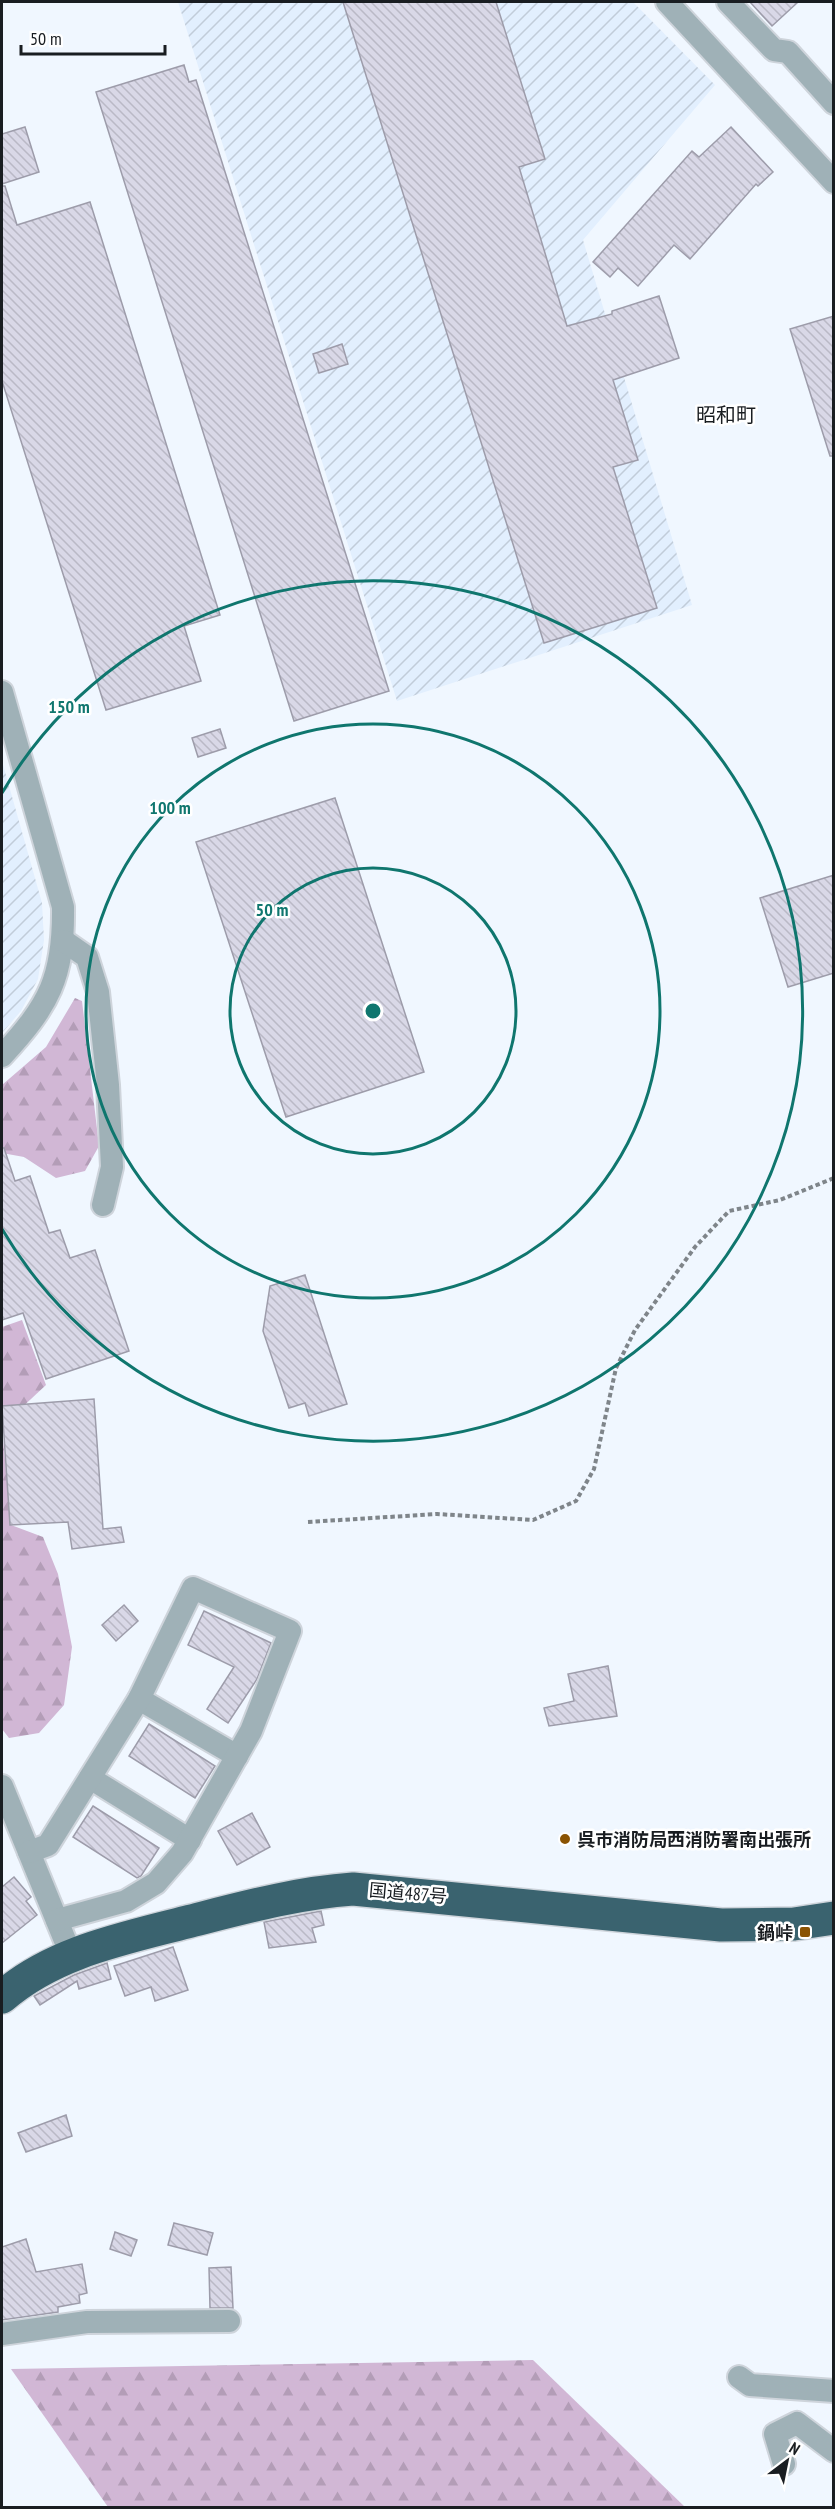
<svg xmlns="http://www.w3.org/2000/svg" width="835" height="2509" font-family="'PT Sans Narrow','Noto Sans JP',sans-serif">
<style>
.industrial{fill:url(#industrial-furrows)}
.forest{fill:url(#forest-firs)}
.building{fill:url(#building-back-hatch);stroke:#9d9caa;stroke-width:1.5}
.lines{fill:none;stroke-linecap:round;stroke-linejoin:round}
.minor-casing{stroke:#ced4db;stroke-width:26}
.highway-casing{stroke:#ced4db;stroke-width:36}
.path{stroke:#7f858a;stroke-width:4;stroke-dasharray:4.5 3;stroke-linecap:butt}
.minor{stroke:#9fb1b7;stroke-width:22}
.highway{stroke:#3a636f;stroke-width:33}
.ring{fill:none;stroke:#0f766e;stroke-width:3}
.poi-dot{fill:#8a5303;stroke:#fff;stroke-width:2}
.labels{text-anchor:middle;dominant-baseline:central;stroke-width:5;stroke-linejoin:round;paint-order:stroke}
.poi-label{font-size:18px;font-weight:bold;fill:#191d21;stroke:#fff;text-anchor:start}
.street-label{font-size:18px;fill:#191d21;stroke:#fff}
.neighbourhood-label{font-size:20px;fill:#191d21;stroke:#fff}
.centre{fill:#0f766e;stroke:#fff;stroke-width:3}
.ring-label{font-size:18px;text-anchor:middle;font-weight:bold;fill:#0f766e;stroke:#fff;stroke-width:5;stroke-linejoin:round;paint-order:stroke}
</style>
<defs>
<pattern id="industrial-furrows" width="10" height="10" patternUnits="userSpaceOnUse" patternTransform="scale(1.5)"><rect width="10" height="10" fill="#e2effe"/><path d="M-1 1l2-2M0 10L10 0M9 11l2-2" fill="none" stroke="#c1ccd9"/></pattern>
<pattern id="forest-firs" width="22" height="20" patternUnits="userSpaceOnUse" patternTransform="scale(1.5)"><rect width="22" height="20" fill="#d1b7d5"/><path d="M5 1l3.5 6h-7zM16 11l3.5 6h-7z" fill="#b39db7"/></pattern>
<pattern id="building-back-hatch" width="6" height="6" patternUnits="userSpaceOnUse" patternTransform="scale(1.5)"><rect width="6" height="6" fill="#d9d8e7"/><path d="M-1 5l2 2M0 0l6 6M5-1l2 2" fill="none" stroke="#bab9c6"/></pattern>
</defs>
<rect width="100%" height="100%" fill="#f0f7ff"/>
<g class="industrial">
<path d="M 178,2 L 633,2 L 715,85 L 583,240 L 692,605 L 397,701 Z"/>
<path d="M 2,761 L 42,903 L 44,940 L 38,979 L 21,1011 L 2,1033 Z"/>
</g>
<g class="forest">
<path d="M 75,998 L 82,1001 L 99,1146 L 85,1171 L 56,1178 L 24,1157 L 2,1153 L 2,1085 L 46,1047 Z"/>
<path d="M 22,1320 L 46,1385 L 2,1426 L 2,1327 Z"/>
<path d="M 2,1428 L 11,1525 L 43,1537 L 58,1574 L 72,1647 L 64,1705 L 39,1733 L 9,1738 L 2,1729 Z"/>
<path d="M 533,2360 L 685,2507 L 108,2507 L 11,2369 Z"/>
</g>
<g class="building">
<path d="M 343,2 L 496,2 L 545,159 L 519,167 L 567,326 L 612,314 L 612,311 L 659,296 L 679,358 L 613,380 L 638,460 L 613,467 L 657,608 L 544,643 Z"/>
<path d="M 750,2 L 798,2 L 772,26 Z"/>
<path d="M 184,65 L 189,82 L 196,80 L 389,691 L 294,721 L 96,92 Z"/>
<path d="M 25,127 L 39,172 L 2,184 L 2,134 Z"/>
<path d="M 731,127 L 773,172 L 758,186 L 756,184 L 690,259 L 674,245 L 638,286 L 618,268 L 610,277 L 593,262 L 692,151 L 699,157 Z"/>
<path d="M 2,186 L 5,186 L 17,225 L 90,202 L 220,615 L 184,626 L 201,681 L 106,710 L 2,381 Z"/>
<path d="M 834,316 L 834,456 L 830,456 L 790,329 Z"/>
<path d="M 342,344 L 348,364 L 319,373 L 313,354 Z"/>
<path d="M 220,729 L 226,748 L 198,757 L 192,738 Z"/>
<path d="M 335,798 L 424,1072 L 286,1117 L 196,842 Z"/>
<path d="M 834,875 L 834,973 L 788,987 L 760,898 Z"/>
<path d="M 2,1148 L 4,1148 L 15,1181 L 30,1176 L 49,1233 L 60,1230 L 70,1258 L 95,1250 L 129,1351 L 46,1379 L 23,1313 L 2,1320 Z"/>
<path d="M 305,1275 L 347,1404 L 309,1416 L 305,1403 L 289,1408 L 263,1331 L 270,1286 Z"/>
<path d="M 94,1399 L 103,1529 L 121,1527 L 124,1542 L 72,1549 L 68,1522 L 10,1525 L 2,1406 Z"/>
<path d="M 124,1605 L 138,1621 L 116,1641 L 102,1625 Z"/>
<path d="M 204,1611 L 271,1643 L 257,1679 L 228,1723 L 207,1709 L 234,1667 L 188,1645 Z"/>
<path d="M 608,1666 L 617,1716 L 549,1726 L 544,1708 L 574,1701 L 568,1674 Z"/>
<path d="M 149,1724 L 215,1766 L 195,1798 L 129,1756 Z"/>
<path d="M 93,1806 L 159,1848 L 141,1876 L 137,1878 L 73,1837 Z"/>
<path d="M 252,1813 L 270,1847 L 237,1865 L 218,1831 Z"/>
<path d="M 14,1877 L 31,1897 L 26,1901 L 37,1915 L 2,1943 L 2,1887 Z"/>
<path d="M 321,1911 L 324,1925 L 312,1928 L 316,1942 L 269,1948 L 264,1922 Z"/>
<path d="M 173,1947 L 188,1990 L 155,2001 L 151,1987 L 125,1996 L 114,1966 Z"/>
<path d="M 107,1963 L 111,1979 L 79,1989 L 77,1981 L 40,2005 L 34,1996 L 74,1975 Z"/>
<path d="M 66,2115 L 72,2136 L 26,2152 L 18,2133 Z"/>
<path d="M 174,2223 L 213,2233 L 207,2255 L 168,2245 Z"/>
<path d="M 115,2232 L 137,2240 L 131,2256 L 110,2249 Z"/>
<path d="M 26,2239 L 36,2272 L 82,2264 L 87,2293 L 79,2295 L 80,2303 L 58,2307 L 58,2312 L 2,2320 L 2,2247 Z"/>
<path d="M 231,2267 L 233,2308 L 210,2308 L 209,2268 Z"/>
</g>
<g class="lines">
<g class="minor-casing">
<g id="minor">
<path d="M 667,2 L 834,182"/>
<path d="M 728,2 L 774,50 L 788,52 L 834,103"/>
<path d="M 2,692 L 63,907 C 64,978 49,1005 2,1056"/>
<path d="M 64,941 L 87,957 L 98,992 L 108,1085 L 112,1167 L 103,1205"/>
<path d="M 139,1699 L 237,1756"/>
<path d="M 90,1778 L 190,1840"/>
<path d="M 2,1786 L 71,1955"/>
<path d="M 29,1852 L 48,1845 L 139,1699 L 193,1588 L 290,1631 L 251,1731 L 182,1853 L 156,1883 L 126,1901 L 57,1920"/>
<path d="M 2,2334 L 87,2322 L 229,2321"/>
<path d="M 739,2377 L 750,2385 L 834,2391"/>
<path d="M 784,2464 L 775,2434 L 797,2423 L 834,2451"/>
</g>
</g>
<g class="highway-casing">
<path id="highway" d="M 2,1997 C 54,1952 122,1939 187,1922 C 242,1908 296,1893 353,1889 L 721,1925 L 794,1924 L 834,1918"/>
</g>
<path class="path" d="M 308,1522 L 437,1514 L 533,1520 L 576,1501 L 594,1469 L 616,1368 L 635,1330 L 695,1247 L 729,1211 L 780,1200 L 834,1178"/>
<use href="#minor" class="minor"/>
<use href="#highway" class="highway"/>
</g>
<g class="ring">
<circle cx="373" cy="1011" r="143"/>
<circle cx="373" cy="1011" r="287"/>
<path d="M2 793A430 430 0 1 1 2 1229"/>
</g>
<g class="poi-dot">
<circle cx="565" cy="1839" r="6"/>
<rect x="799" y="1926" width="12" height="12" rx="3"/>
</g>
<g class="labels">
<g class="poi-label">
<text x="577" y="1839">呉市消防局西消防署南出張所</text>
<text x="793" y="1932" text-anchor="end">鍋峠</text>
</g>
<g class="street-label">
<text transform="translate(408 1893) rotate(5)">国道487号</text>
</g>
<g class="neighbourhood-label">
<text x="726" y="415">昭和町</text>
</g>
</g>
<circle cx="373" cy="1011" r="9" class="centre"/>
<g class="ring-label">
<text x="69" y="713">150 m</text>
<text x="170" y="814">100 m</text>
<text x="272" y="916">50 m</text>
</g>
<rect width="835" height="2509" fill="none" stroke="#191d21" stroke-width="6"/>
<g transform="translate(787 2461) rotate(32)" stroke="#ffffff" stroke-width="4.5" paint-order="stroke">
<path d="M0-4.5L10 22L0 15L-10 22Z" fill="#191d21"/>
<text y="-9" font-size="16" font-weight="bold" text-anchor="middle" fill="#191d21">N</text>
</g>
<path d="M21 45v9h144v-9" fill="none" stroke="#191d21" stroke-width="3"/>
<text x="30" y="45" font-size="18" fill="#191d21" stroke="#ffffff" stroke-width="4.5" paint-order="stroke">50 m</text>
</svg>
